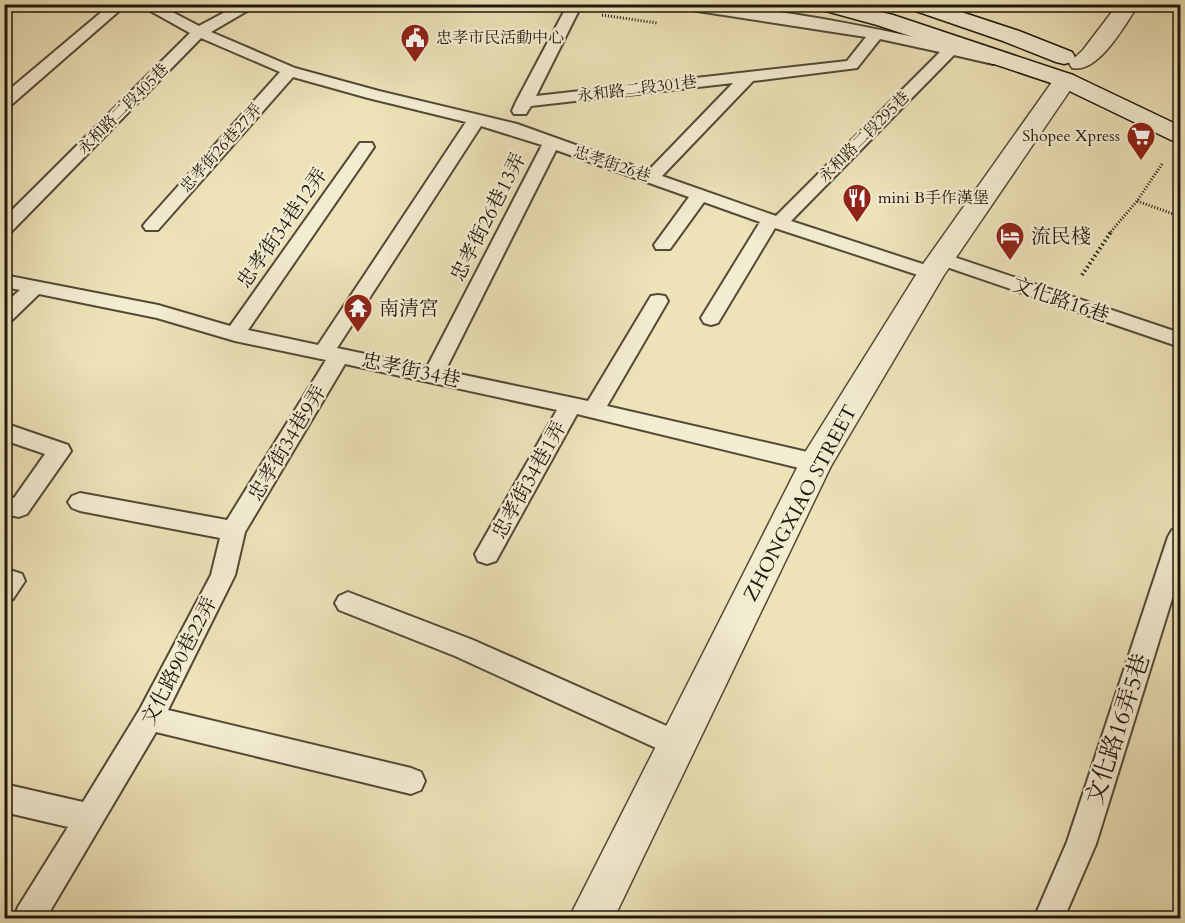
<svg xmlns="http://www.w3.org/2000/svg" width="1185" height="923" font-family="Cardo,'Noto Serif TC',serif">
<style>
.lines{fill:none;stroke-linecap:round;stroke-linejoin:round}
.service-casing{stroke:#524a37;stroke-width:4}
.minor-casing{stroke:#524a37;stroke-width:3}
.secondary-casing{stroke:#1f170c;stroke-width:3}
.path-far1{stroke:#1f170c;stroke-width:3;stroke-dasharray:1 2;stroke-linecap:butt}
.path{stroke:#1f170c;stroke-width:4;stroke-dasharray:1.5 3;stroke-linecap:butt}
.service{fill:#f3ecd1;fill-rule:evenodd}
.minor{fill:#f3ecd1;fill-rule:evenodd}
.secondary{fill:#f3ecd1;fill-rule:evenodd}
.labels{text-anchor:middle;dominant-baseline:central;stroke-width:4.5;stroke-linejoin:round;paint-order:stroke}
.far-poi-label{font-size:16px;fill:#1f170c;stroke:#f3ecd1;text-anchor:start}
.far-street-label{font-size:16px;fill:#1f170c;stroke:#f3ecd1}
.street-label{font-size:20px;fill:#1f170c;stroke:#f3ecd1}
.poi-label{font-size:20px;fill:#1f170c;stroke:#f3ecd1;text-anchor:start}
.near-street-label{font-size:24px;fill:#1f170c;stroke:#f3ecd1}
</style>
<rect width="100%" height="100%" fill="#ede2b8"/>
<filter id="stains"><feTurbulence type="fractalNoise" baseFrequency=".00333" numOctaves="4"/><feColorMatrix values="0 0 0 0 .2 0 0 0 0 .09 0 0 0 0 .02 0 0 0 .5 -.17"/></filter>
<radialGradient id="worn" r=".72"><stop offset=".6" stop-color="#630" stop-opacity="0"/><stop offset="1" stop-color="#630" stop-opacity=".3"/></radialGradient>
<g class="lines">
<g class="service-casing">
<g id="service">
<path d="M 111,4 L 127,4 L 10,106 L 4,108 L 4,94 Z"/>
<path d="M 138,4 L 157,4 L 199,26 L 240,4 L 259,4 L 211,32 L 295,68 L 379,91 L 517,124 L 648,171 L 733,83 L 531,106 L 526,114 L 514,114 L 512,111 L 516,102 L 568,4 L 582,4 L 536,96 L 847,61 L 866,37 L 678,8 L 671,4 C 779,4 888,32 993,54 L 1001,59 L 993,64 L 954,55 L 791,221 L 938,269 L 941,273 L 938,277 L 924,277 L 775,228 L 718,323 L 711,325 L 704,323 L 701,318 L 760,222 L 704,202 L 670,249 L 656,249 L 654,245 L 689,197 L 556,150 L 445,371 L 588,401 L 651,296 L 658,295 L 665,296 L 668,301 L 607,406 L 816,454 L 824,457 L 827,463 L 824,469 L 816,472 L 577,414 L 496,561 L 487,564 L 478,561 L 475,554 L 557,410 L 345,364 L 245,532 L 235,575 L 168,710 L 411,768 L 421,772 L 425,781 L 421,790 L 411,794 L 156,732 L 46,918 L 14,918 L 18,907 L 68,827 L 4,812 L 4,784 L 83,802 L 140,709 L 211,575 L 220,538 L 80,511 L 72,508 L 68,502 L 72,496 L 80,493 L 227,520 L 326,360 L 235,341 L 157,318 L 39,294 L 11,321 L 4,323 L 4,304 L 20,290 L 4,287 L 4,275 L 158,305 L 230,326 L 360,143 L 372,143 L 374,147 L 248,330 L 318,345 L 466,122 L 368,98 L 293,77 L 158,230 L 146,230 L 143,226 L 146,222 L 280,72 L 201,38 L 10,233 L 4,235 L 4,218 L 190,33 ZM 880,39 L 940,52 L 776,216 L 662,176 L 753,81 L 857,68 ZM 481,126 L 542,145 L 427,367 L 337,348 Z"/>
<path d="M 942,253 L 1180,333 L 1180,347 L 935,263 L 933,259 L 935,255 Z"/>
<path d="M 4,423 L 68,445 L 71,451 L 27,514 L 19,517 L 4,514 L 4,496 L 14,498 L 45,454 L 4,440 Z"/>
<path d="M 1180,527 L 1180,573 L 1096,844 L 1064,918 L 1034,918 L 1067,842 L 1168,537 L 1172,530 Z"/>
<path d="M 13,571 L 22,574 L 25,581 L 13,599 L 4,602 L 4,574 Z"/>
<path d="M 348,592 L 473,640 L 687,735 L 691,744 L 687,753 L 677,757 L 667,753 L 455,656 L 339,610 L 335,603 L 339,596 Z"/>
</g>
</g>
<g class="minor-casing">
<g id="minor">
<path d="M 1118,4 L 1139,4 C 1125,24 1099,74 1072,68 L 1069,63 L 1083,50 Z"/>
<path d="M 1065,73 L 1073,75 L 1077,80 L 944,275 L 831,466 L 614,918 L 569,918 L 804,454 L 921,267 L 1057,75 Z"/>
</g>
</g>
<g class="secondary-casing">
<g id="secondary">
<path d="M 812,4 L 849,4 L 893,15 L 1073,75 L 1180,126 L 1180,142 L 1171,140 L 1057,85 L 877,25 L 815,8 Z"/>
<path d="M 904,4 L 937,4 L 1019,31 L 1072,52 L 1075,57 L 1072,62 L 1064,64 L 1056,62 L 1003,41 L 907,8 Z"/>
</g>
</g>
<g class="path-far1">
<path d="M 602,15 L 657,23"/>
<path d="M 1162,164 L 1137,201 L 1179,216"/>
<path d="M 1109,234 L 1137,201"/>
</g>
<path class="path" d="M 1082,275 L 1111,232"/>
<use href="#service" class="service"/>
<use href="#minor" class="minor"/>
<use href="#secondary" class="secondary"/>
</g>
<defs>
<g id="civic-pin" transform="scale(1.5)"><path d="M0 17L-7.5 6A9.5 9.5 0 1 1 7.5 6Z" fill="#8f2418" stroke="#f3ecd1"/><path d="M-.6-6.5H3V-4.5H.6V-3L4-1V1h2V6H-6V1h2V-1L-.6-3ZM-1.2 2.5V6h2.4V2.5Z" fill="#fff"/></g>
<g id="supermarket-pin" transform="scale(1.5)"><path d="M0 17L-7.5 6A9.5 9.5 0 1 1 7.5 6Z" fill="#8f2418" stroke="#f3ecd1"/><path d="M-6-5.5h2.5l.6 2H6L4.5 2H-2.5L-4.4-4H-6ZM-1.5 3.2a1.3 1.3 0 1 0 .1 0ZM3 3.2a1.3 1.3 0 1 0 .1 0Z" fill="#fff"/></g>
<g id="restaurant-pin" transform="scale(1.5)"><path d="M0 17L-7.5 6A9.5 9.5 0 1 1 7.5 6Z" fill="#8f2418" stroke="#f3ecd1"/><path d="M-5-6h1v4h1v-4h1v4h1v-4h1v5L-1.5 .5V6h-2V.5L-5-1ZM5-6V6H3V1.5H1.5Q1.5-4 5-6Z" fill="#fff"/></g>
<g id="hotel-pin" transform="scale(1.5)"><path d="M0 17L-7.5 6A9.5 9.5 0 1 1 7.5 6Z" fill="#8f2418" stroke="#f3ecd1"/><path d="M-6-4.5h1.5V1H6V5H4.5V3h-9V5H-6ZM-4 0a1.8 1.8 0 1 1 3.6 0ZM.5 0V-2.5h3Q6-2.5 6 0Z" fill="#fff"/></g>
<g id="temple-pin" transform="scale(1.5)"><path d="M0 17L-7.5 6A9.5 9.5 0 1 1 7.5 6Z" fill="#8f2418" stroke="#f3ecd1"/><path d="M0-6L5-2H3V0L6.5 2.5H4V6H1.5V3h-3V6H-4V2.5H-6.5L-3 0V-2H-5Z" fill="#fff"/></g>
</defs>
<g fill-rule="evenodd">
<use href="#civic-pin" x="415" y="38"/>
<use href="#supermarket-pin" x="1141" y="136"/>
<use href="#restaurant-pin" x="857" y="198"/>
<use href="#hotel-pin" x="1010" y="236"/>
<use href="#temple-pin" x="358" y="308"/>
</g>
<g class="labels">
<g class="far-poi-label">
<text x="436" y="38">忠孝市民活動中心</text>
<text x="1120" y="136" text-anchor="end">Shopee Xpress</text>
<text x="878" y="198">mini B手作漢堡</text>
</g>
<g class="far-street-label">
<text transform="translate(637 89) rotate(-7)">永和路二段301巷</text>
<text transform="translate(123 109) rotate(-45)">永和路二段405巷</text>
<text transform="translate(864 137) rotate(-45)">永和路二段295巷</text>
<text transform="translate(221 148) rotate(-48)">忠孝街26巷27弄</text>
<text transform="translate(612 164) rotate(19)">忠孝街26巷</text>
</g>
<g class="street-label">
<text transform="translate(488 217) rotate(-63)">忠孝街26巷13弄</text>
<text transform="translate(282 228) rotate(-55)">忠孝街34巷12弄</text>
<text transform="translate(1061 300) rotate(19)">文化路16巷</text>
<text transform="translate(411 370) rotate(12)">忠孝街34巷</text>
<text transform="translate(287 443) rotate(-59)">忠孝街34巷9弄</text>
<text transform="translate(529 480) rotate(-61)">忠孝街34巷1弄</text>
<text transform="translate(800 503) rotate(-62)">ZHONGXIAO STREET</text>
<text transform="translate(179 661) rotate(-63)">文化路90巷22弄</text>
</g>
<g class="poi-label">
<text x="1031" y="236">流民棧</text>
<text x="379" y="308">南清宮</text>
</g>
<g class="near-street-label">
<text transform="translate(1118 729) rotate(-72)">文化路16弄5巷</text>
</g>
</g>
<rect width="1185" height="923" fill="none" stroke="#ede2b8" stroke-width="24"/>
<rect x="6" y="6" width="1173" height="911" fill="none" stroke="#1f170c" stroke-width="3"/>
<rect x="12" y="12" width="1161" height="899" fill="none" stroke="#1f170c" stroke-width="1.5"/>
<rect width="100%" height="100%" filter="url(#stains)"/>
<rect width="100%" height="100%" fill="url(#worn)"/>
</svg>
